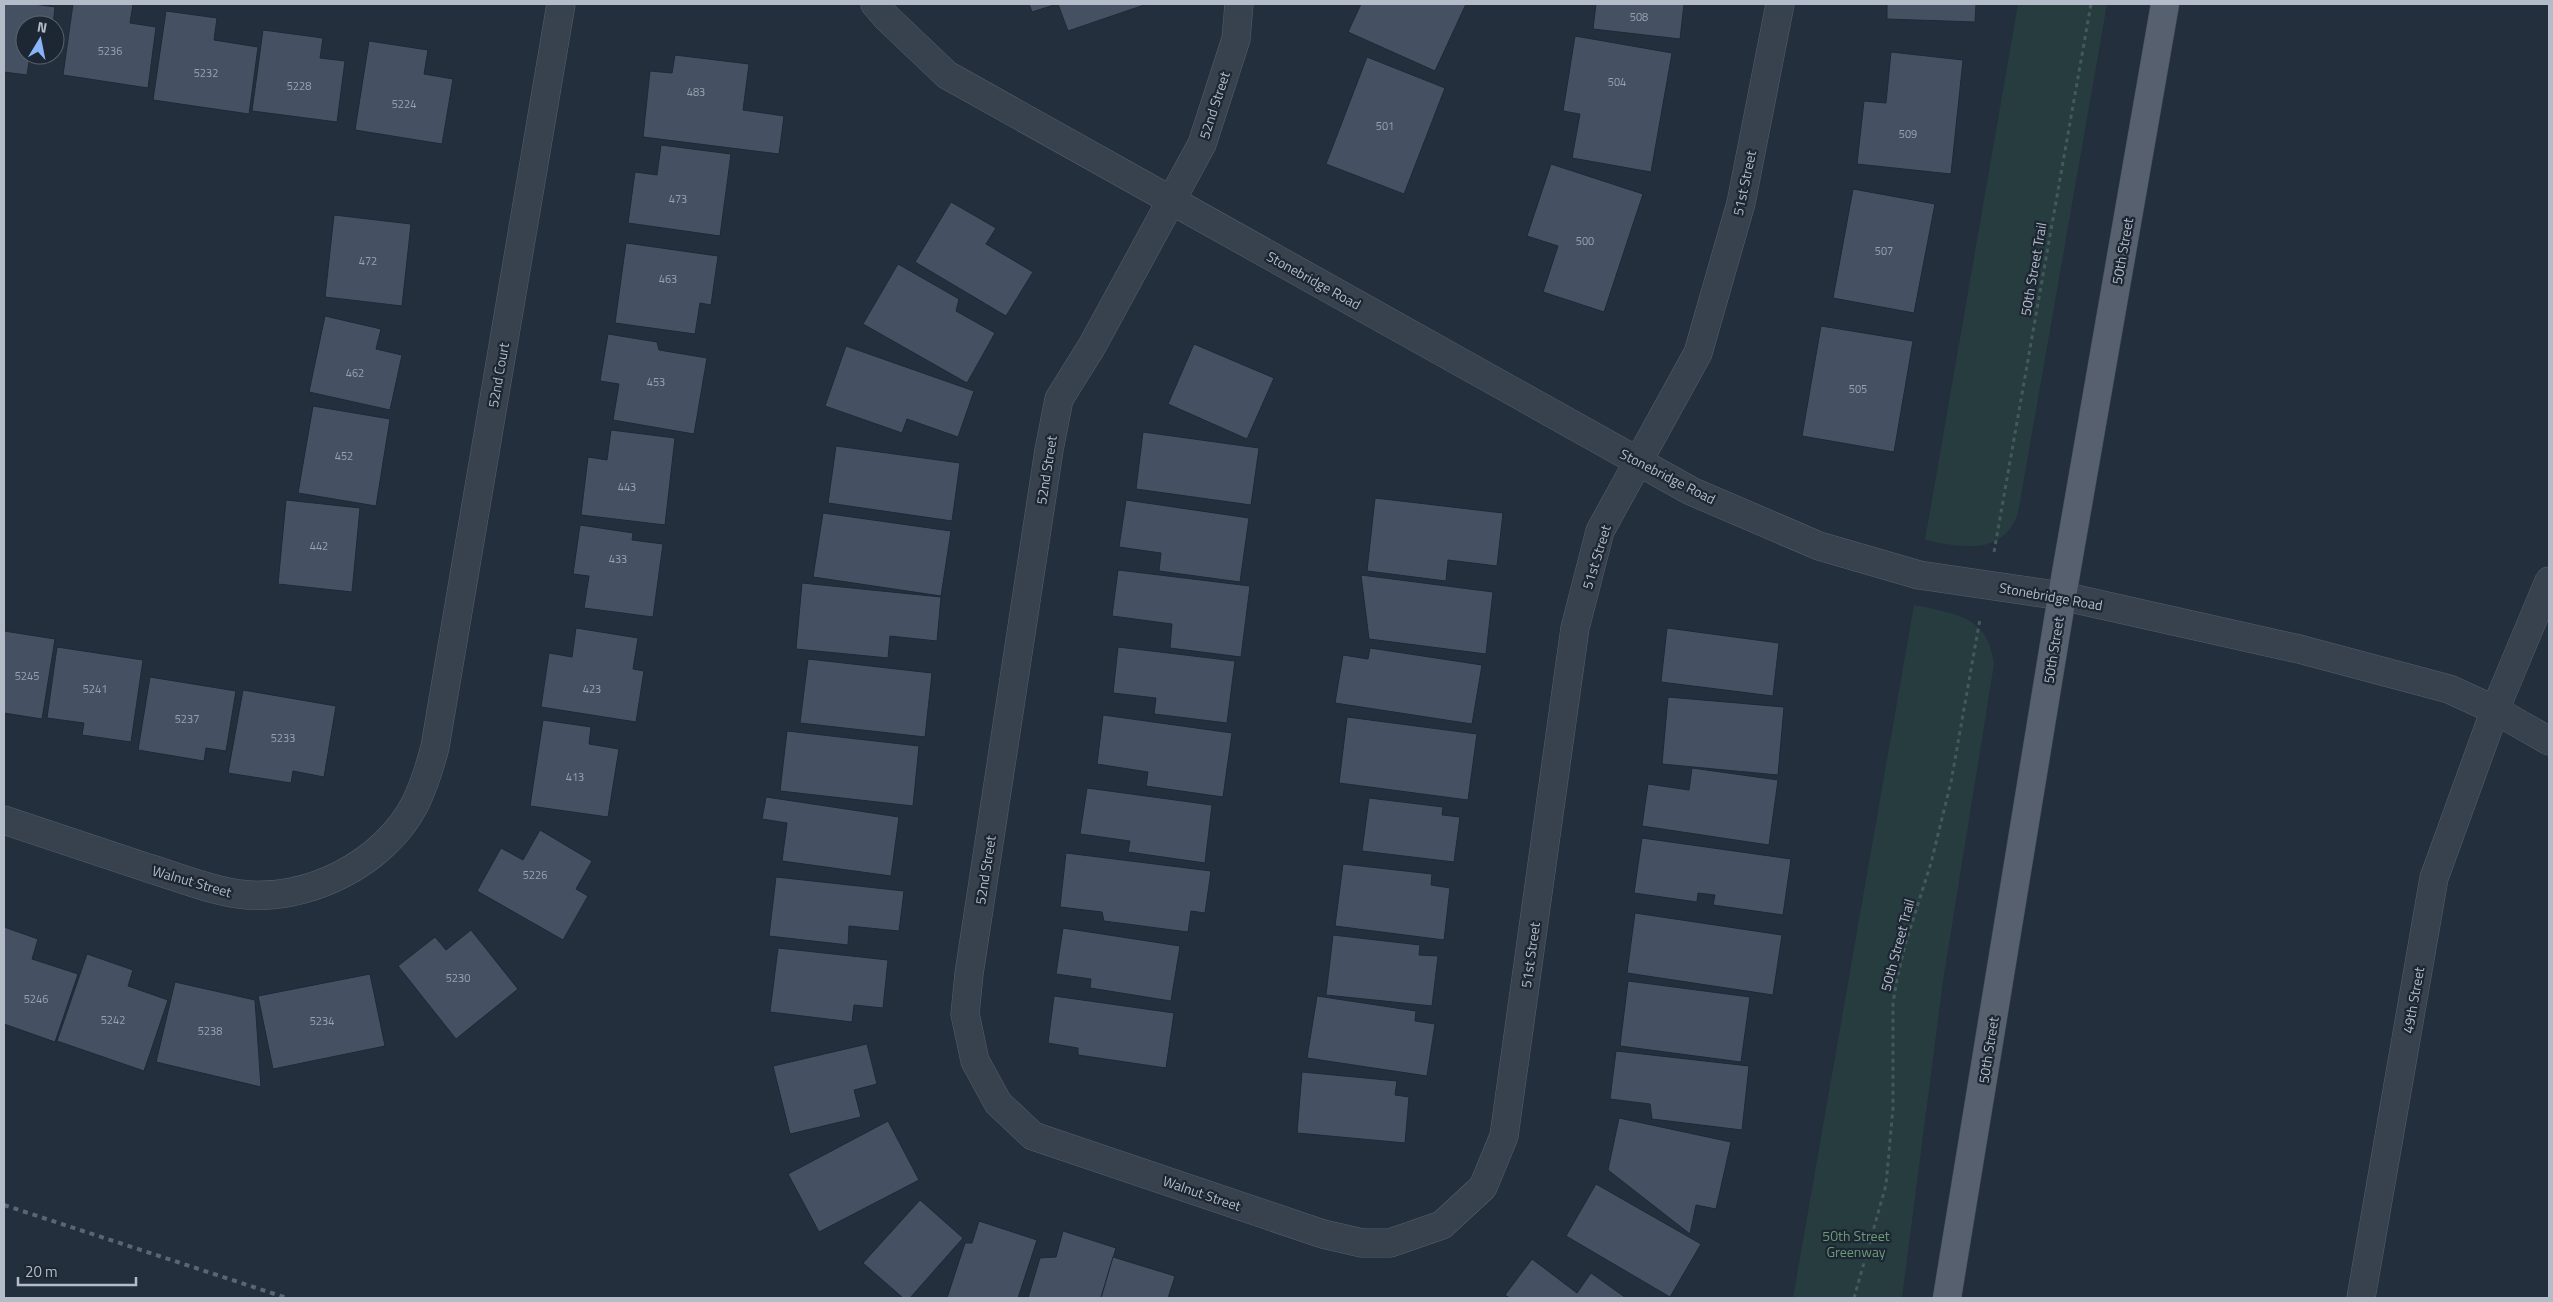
<svg xmlns="http://www.w3.org/2000/svg" width="2553" height="1302" font-family="'Titillium Web',sans-serif">
<style>
.green{fill:#263c3f}
.building{fill:#455162;stroke:#1f2835}
.lines{fill:none;stroke-linecap:round;stroke-linejoin:round}
.minor-casing{stroke:#565f6c;stroke-width:29}
.major-casing{stroke:#414a57;stroke-width:29}
.path{stroke:#44595c;stroke-width:3;stroke-dasharray:4 4;stroke-linecap:butt}
.minor{stroke:#38414e;stroke-width:28}
.major{stroke:#56606e;stroke-width:28}
.rail{stroke:#5a6575;stroke-width:4;stroke-dasharray:5 5;stroke-linecap:butt}
.labels{text-anchor:middle;dominant-baseline:central;stroke-width:4.5;stroke-linejoin:round;paint-order:stroke}
.number-label{font-size:11px;fill:#98a1af}
.street-label{font-size:14px;fill:#b4bcc9;stroke:#1d2633}
.park-label{font-size:14px;fill:#6b9a76;stroke:#1d2633}
</style>
<rect width="100%" height="100%" fill="#242f3e"/>
<g class="green">
<path d="M 2018,4 L 2107,4 L 2018,513 C 2003,557 1961,547 1925,540 Z"/>
<path d="M 1914,605 C 1955,614 1988,615 1994,664 L 1943,981 L 1902,1298 L 1793,1298 Z"/>
</g>
<g class="building">
<path d="M 4,4 L 34,4 L 55,7 L 53,25 L 25,25 L 25,55 L 30,55 L 27,75 L 4,72 Z"/>
<path d="M 73,4 L 133,4 L 130,23 L 156,27 L 148,88 L 63,75 Z"/>
<path d="M 1029,4 L 1057,4 L 1032,12 Z"/>
<path d="M 1058,4 L 1147,4 L 1068,31 Z"/>
<path d="M 1361,4 L 1466,4 L 1435,71 L 1348,32 Z"/>
<path d="M 1596,4 L 1684,4 L 1680,39 L 1593,29 Z"/>
<path d="M 1887,4 L 1976,4 L 1975,22 L 1887,19 Z"/>
<path d="M 166,11 L 217,18 L 214,40 L 258,47 L 249,114 L 153,100 Z"/>
<path d="M 263,30 L 323,38 L 320,58 L 345,61 L 337,122 L 252,111 Z"/>
<path d="M 1575,36 L 1672,53 L 1651,172 L 1572,158 L 1580,114 L 1563,111 Z"/>
<path d="M 369,41 L 428,50 L 424,74 L 453,79 L 442,144 L 355,130 Z"/>
<path d="M 1891,52 L 1963,60 L 1951,174 L 1857,164 L 1864,101 L 1886,103 Z"/>
<path d="M 675,55 L 749,64 L 743,110 L 784,116 L 779,154 L 643,137 L 650,71 L 672,73 Z"/>
<path d="M 1367,57 L 1445,88 L 1404,194 L 1326,164 Z"/>
<path d="M 661,145 L 731,154 L 720,236 L 628,223 L 635,172 L 657,175 Z"/>
<path d="M 1551,164 L 1643,194 L 1604,312 L 1543,292 L 1558,246 L 1527,236 Z"/>
<path d="M 1853,189 L 1935,204 L 1914,313 L 1833,298 Z"/>
<path d="M 951,202 L 996,228 L 986,244 L 1033,272 L 1006,316 L 915,262 Z"/>
<path d="M 334,215 L 411,224 L 402,306 L 325,297 Z"/>
<path d="M 626,243 L 718,256 L 711,305 L 700,303 L 695,334 L 615,323 Z"/>
<path d="M 898,264 L 959,299 L 956,311 L 995,333 L 967,383 L 863,324 Z"/>
<path d="M 325,316 L 381,329 L 376,349 L 402,355 L 390,410 L 309,392 Z"/>
<path d="M 1821,326 L 1913,341 L 1894,452 L 1802,436 Z"/>
<path d="M 608,334 L 657,342 L 659,350 L 707,358 L 694,434 L 613,420 L 619,384 L 600,381 Z"/>
<path d="M 1194,344 L 1274,378 L 1247,439 L 1168,404 Z"/>
<path d="M 846,346 L 974,391 L 958,437 L 907,419 L 902,433 L 825,406 Z"/>
<path d="M 313,406 L 390,419 L 376,506 L 298,493 Z"/>
<path d="M 611,430 L 675,438 L 665,525 L 581,515 L 588,457 L 607,460 Z"/>
<path d="M 1143,432 L 1259,448 L 1251,505 L 1136,489 Z"/>
<path d="M 836,446 L 960,463 L 952,521 L 828,503 Z"/>
<path d="M 1375,498 L 1503,513 L 1497,566 L 1448,560 L 1446,581 L 1367,571 Z"/>
<path d="M 286,500 L 360,508 L 352,592 L 278,584 Z"/>
<path d="M 1126,500 L 1249,518 L 1240,582 L 1159,571 L 1161,553 L 1119,547 Z"/>
<path d="M 823,513 L 951,531 L 941,596 L 813,577 Z"/>
<path d="M 580,525 L 633,533 L 632,540 L 663,544 L 653,617 L 584,608 L 589,576 L 573,574 Z"/>
<path d="M 1118,570 L 1250,586 L 1241,657 L 1170,648 L 1172,624 L 1112,616 Z"/>
<path d="M 1361,575 L 1493,592 L 1486,654 L 1369,639 Z"/>
<path d="M 802,583 L 941,597 L 937,641 L 890,636 L 888,658 L 796,649 Z"/>
<path d="M 576,628 L 638,638 L 633,669 L 644,671 L 636,722 L 541,707 L 549,653 L 572,657 Z"/>
<path d="M 1667,628 L 1779,643 L 1773,696 L 1661,682 Z"/>
<path d="M 4,631 L 55,639 L 42,719 L 4,713 Z"/>
<path d="M 57,647 L 143,660 L 131,742 L 82,735 L 84,723 L 47,718 Z"/>
<path d="M 1118,647 L 1235,661 L 1227,723 L 1154,714 L 1156,698 L 1113,693 Z"/>
<path d="M 1370,648 L 1482,665 L 1472,724 L 1335,703 L 1343,655 L 1368,659 Z"/>
<path d="M 808,659 L 932,673 L 925,737 L 800,723 Z"/>
<path d="M 150,677 L 236,691 L 226,751 L 206,748 L 204,761 L 138,750 Z"/>
<path d="M 243,690 L 336,706 L 324,777 L 293,771 L 291,783 L 228,773 Z"/>
<path d="M 1668,697 L 1784,707 L 1778,775 L 1662,764 Z"/>
<path d="M 1103,715 L 1232,733 L 1223,797 L 1146,786 L 1148,772 L 1097,764 Z"/>
<path d="M 1347,717 L 1477,734 L 1468,800 L 1339,783 Z"/>
<path d="M 543,720 L 591,727 L 589,744 L 619,749 L 608,817 L 530,806 Z"/>
<path d="M 787,731 L 919,746 L 913,806 L 780,791 Z"/>
<path d="M 1692,768 L 1778,780 L 1769,845 L 1642,826 L 1648,784 L 1689,790 Z"/>
<path d="M 1087,788 L 1212,805 L 1205,863 L 1128,852 L 1130,841 L 1080,834 Z"/>
<path d="M 766,797 L 899,817 L 891,876 L 782,861 L 787,823 L 762,819 Z"/>
<path d="M 1369,798 L 1443,807 L 1442,815 L 1460,817 L 1454,862 L 1362,851 Z"/>
<path d="M 540,830 L 592,861 L 576,889 L 588,896 L 563,940 L 477,891 L 501,848 L 523,860 Z"/>
<path d="M 1642,838 L 1791,859 L 1783,915 L 1713,905 L 1715,895 L 1698,893 L 1697,902 L 1634,893 Z"/>
<path d="M 1066,853 L 1211,871 L 1205,913 L 1191,911 L 1188,932 L 1104,921 L 1102,912 L 1060,907 Z"/>
<path d="M 1343,864 L 1432,874 L 1431,885 L 1450,888 L 1444,940 L 1335,926 Z"/>
<path d="M 776,877 L 904,891 L 899,931 L 849,926 L 848,945 L 769,936 Z"/>
<path d="M 1635,913 L 1782,935 L 1773,995 L 1627,973 Z"/>
<path d="M 4,927 L 38,939 L 32,959 L 78,974 L 55,1042 L 4,1024 Z"/>
<path d="M 1063,928 L 1180,946 L 1171,1001 L 1090,988 L 1091,979 L 1056,974 Z"/>
<path d="M 471,930 L 518,989 L 456,1039 L 398,966 L 435,937 L 446,950 Z"/>
<path d="M 1333,935 L 1420,945 L 1419,955 L 1438,956 L 1432,1006 L 1326,995 Z"/>
<path d="M 778,948 L 888,960 L 883,1008 L 854,1005 L 852,1022 L 770,1012 Z"/>
<path d="M 87,954 L 133,970 L 128,986 L 168,1000 L 144,1071 L 57,1041 Z"/>
<path d="M 370,974 L 385,1046 L 273,1069 L 258,996 Z"/>
<path d="M 1628,981 L 1750,997 L 1741,1062 L 1620,1046 Z"/>
<path d="M 175,982 L 255,1000 L 261,1087 L 156,1062 Z"/>
<path d="M 1054,996 L 1174,1013 L 1166,1068 L 1078,1055 L 1078,1048 L 1048,1043 Z"/>
<path d="M 1317,996 L 1416,1011 L 1415,1021 L 1435,1024 L 1427,1076 L 1307,1058 Z"/>
<path d="M 867,1044 L 877,1084 L 854,1090 L 861,1117 L 790,1134 L 773,1066 Z"/>
<path d="M 1616,1051 L 1749,1066 L 1742,1130 L 1652,1119 L 1650,1104 L 1610,1099 Z"/>
<path d="M 1302,1072 L 1397,1081 L 1395,1095 L 1409,1097 L 1405,1143 L 1297,1133 Z"/>
<path d="M 1619,1118 L 1731,1142 L 1716,1209 L 1696,1205 L 1690,1234 L 1608,1170 Z"/>
<path d="M 888,1121 L 919,1180 L 819,1232 L 788,1174 Z"/>
<path d="M 1596,1184 L 1701,1244 L 1670,1297 L 1566,1236 Z"/>
<path d="M 920,1200 L 963,1238 L 910,1298 L 903,1298 L 863,1263 Z"/>
<path d="M 979,1221 L 1037,1240 L 1018,1298 L 947,1298 L 965,1243 L 972,1243 Z"/>
<path d="M 1063,1231 L 1116,1248 L 1101,1298 L 1028,1298 L 1040,1258 L 1056,1257 Z"/>
<path d="M 1113,1257 L 1175,1276 L 1168,1298 L 1101,1298 Z"/>
<path d="M 1532,1259 L 1577,1293 L 1591,1273 L 1626,1298 L 1510,1298 L 1505,1295 Z"/>
</g>
<g class="lines">
<g class="minor-casing">
<g id="minor">
<path d="M 875,4 L 886,17 L 947,75 L 1691,491 L 1819,546 L 1919,575 L 2062,596 L 2299,649 L 2449,689 L 2495,710 L 2549,741"/>
<path d="M 1239,4 L 1236,39 L 1202,144 L 1092,346 L 1059,399 L 1049,450 L 969,974 L 965,1014 L 975,1061 L 998,1103 L 1033,1136 L 1323,1234 L 1362,1243 L 1390,1243 L 1442,1225 L 1483,1187 L 1504,1136 L 1575,628 L 1600,531 L 1698,353 L 1741,203 L 1780,4"/>
<path d="M 4,820 C 52,836 100,852 148,868 C 178,877 208,890 239,894 C 306,903 384,864 415,804 C 424,786 430,766 435,747 L 561,4"/>
<path d="M 2361,1298 L 2434,878 L 2495,710 L 2549,581"/>
</g>
</g>
<g class="major-casing">
<path id="major" d="M 1947,1298 L 2062,596 L 2165,4"/>
</g>
<g class="path">
<path d="M 1994,552 L 2091,4"/>
<path d="M 1854,1298 L 1886,1185 L 1893,1108 L 1893,1003 L 1897,979 L 1905,945 L 1931,863 L 1951,782 L 1980,619"/>
</g>
<use href="#minor" class="minor"/>
<use href="#major" class="major"/>
<path class="rail" d="M 4,1205 L 287,1298"/>
</g>
<g class="labels">
<g class="number-label">
<text x="1639" y="17">508</text>
<text x="110" y="51">5236</text>
<text x="206" y="73">5232</text>
<text x="1617" y="82">504</text>
<text x="299" y="86">5228</text>
<text x="696" y="92">483</text>
<text x="404" y="104">5224</text>
<text x="1385" y="126">501</text>
<text x="1908" y="134">509</text>
<text x="678" y="199">473</text>
<text x="1585" y="241">500</text>
<text x="1884" y="251">507</text>
<text x="368" y="261">472</text>
<text x="668" y="279">463</text>
<text x="355" y="373">462</text>
<text x="656" y="382">453</text>
<text x="1858" y="389">505</text>
<text x="344" y="456">452</text>
<text x="627" y="487">443</text>
<text x="319" y="546">442</text>
<text x="618" y="559">433</text>
<text x="27" y="676">5245</text>
<text x="95" y="689">5241</text>
<text x="592" y="689">423</text>
<text x="187" y="719">5237</text>
<text x="283" y="738">5233</text>
<text x="575" y="777">413</text>
<text x="535" y="875">5226</text>
<text x="458" y="978">5230</text>
<text x="36" y="999">5246</text>
<text x="113" y="1020">5242</text>
<text x="322" y="1021">5234</text>
<text x="210" y="1031">5238</text>
</g>
<g class="street-label">
<text transform="translate(1214 105) rotate(-72)">52nd Street</text>
<text transform="translate(1744 183) rotate(-78)">51st Street</text>
<text transform="translate(2122 251) rotate(-80)">50th Street</text>
<text transform="translate(2033 269) rotate(-80)">50th Street Trail</text>
<text transform="translate(1314 280) rotate(29)">Stonebridge Road</text>
<text transform="translate(498 375) rotate(-80)">52nd Court</text>
<text transform="translate(1046 470) rotate(-81)">52nd Street</text>
<text transform="translate(1668 476) rotate(27)">Stonebridge Road</text>
<text transform="translate(1596 557) rotate(-73)">51st Street</text>
<text transform="translate(2051 596) rotate(10)">Stonebridge Road</text>
<text transform="translate(2053 650) rotate(-81)">50th Street</text>
<text transform="translate(985 870) rotate(-81)">52nd Street</text>
<text transform="translate(192 881) rotate(16)">Walnut Street</text>
<text transform="translate(1897 945) rotate(-75)">50th Street Trail</text>
<text transform="translate(1530 955) rotate(-82)">51st Street</text>
<text transform="translate(2413 1000) rotate(-80)">49th Street</text>
<text transform="translate(1988 1050) rotate(-81)">50th Street</text>
<text transform="translate(1202 1193) rotate(19)">Walnut Street</text>
</g>
<g class="park-label">
<text x="1856" y="1235">50th Street<tspan x="1856" dy="16">Greenway</tspan></text>
</g>
</g>
<rect width="2553" height="1302" fill="none" stroke="#b4bcc9" stroke-width="10"/>
<g transform="translate(40 40) rotate(10)"><circle r="24" fill="#1d2633" stroke="#59626f"/>
<path d="M0-4L9 19L0 12L-9 19Z" fill="#8ab4f8"/>
<text y="-8" font-size="14" font-weight="bold" text-anchor="middle" fill="#b4bcc9">N</text>
</g>
<path d="M18 1277v8h118v-8" fill="none" stroke="#b4bcc9" stroke-width="2.5"/>
<text x="25" y="1277" font-size="15" fill="#b4bcc9" stroke="#1d2633" stroke-width="4" paint-order="stroke">20 m</text>
</svg>
